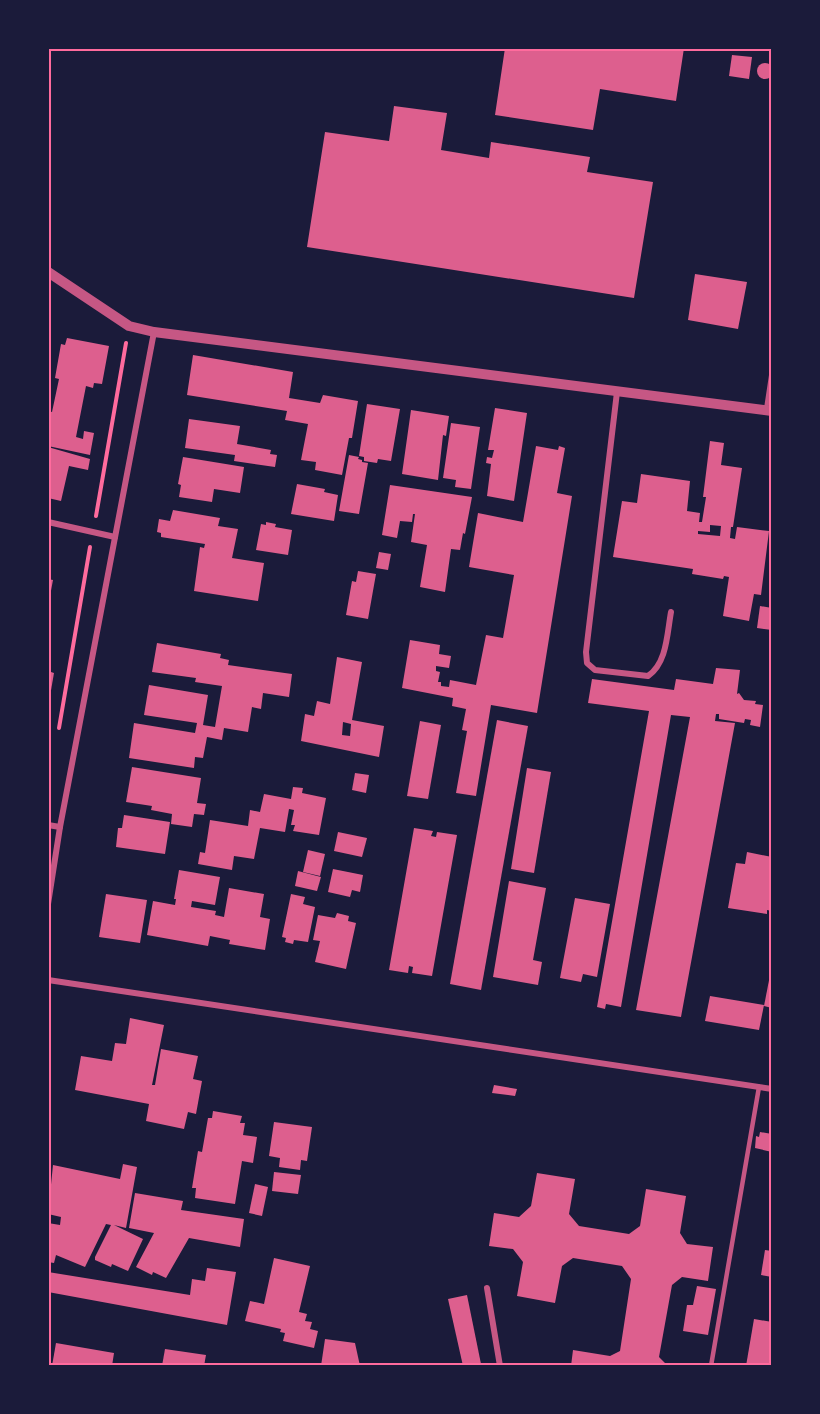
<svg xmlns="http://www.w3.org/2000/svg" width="820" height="1414" font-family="Poppins,sans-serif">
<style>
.building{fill:#dd5f8e;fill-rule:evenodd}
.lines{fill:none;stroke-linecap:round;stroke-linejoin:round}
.path{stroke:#ff6b9d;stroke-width:4}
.service{stroke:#c65784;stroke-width:4.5}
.minor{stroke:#c65784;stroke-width:6}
.tertiary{stroke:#c65784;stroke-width:10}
.neatline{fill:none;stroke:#ff6b9d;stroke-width:2}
</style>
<rect width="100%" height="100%" fill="#1b1b3a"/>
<g class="building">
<path d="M 505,48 L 684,48 L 676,101 L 600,89 L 593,130 L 495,115 Z"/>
<path d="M 732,55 L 752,57 L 749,79 L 729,76 Z"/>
<circle cx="765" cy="71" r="8"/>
<path d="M 394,106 L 447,113 L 441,150 L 489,158 L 491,142 L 590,157 L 587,172 L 653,182 L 634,298 L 307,247 L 325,132 L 389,141 Z"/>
<path d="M 695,274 L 747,282 L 738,329 L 688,320 Z"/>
<path d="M 67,338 L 109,346 L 102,384 L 94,383 L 93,388 L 86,386 L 76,437 L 83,439 L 84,431 L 94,433 L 90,455 L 48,446 L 48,411 L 52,412 L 59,379 L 55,378 L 61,344 L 65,345 Z"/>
<path d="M 193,355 L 293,372 L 289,398 L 320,403 L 323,395 L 358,401 L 352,438 L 349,438 L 342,475 L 315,470 L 316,462 L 301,460 L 308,424 L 285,420 L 287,411 L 187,395 Z"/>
<path d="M 367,404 L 400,409 L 391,461 L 378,459 L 377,463 L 364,461 L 364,457 L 359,456 Z"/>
<path d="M 495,408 L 527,413 L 514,501 L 487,496 L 491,464 L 486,463 L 487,457 L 492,458 L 494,450 L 488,450 Z"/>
<path d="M 411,410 L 449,416 L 446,436 L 443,435 L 438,480 L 402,474 Z"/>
<path d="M 189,419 L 240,426 L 237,444 L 271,450 L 270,454 L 277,455 L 275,467 L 234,461 L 235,455 L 185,448 Z"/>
<path d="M 451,423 L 480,427 L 471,489 L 455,487 L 456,480 L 443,478 Z"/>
<path d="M 710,441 L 724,443 L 721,465 L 742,468 L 733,527 L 731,527 L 730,538 L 735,539 L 737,527 L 769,531 L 761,595 L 754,594 L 749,621 L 723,616 L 729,577 L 724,576 L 723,579 L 692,574 L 693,569 L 613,557 L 622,501 L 637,503 L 641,474 L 690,481 L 687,511 L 700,513 L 699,522 L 702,522 L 706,497 L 703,497 ZM 710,525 L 721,526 L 720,536 L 698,534 L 698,531 L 710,532 Z"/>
<path d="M 536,446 L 558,450 L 559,446 L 565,448 L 557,493 L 572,496 L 537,713 L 491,705 L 476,796 L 456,793 L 467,731 L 462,730 L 466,709 L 452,706 L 453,698 L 402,688 L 410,640 L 440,645 L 439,654 L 451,656 L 449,668 L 436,666 L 436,671 L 440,672 L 438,682 L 441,682 L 441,686 L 449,687 L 450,680 L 476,685 L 486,635 L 503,638 L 514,575 L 469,567 L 478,513 L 523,522 Z"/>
<path d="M 48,447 L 90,459 L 88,470 L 69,466 L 61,501 L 48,498 Z"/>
<path d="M 349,455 L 359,457 L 358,459 L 362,460 L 362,462 L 368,463 L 359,514 L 339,511 Z"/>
<path d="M 183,457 L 244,467 L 240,493 L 214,489 L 212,502 L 179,497 L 181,485 L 178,484 Z"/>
<path d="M 297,484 L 325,489 L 324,492 L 338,495 L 334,521 L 291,514 Z"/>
<path d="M 390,485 L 472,497 L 465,534 L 463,533 L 460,550 L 451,549 L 445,592 L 420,587 L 427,545 L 411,542 L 415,514 L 413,514 L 412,522 L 400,521 L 397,538 L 382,535 Z"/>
<path d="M 173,510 L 220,518 L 218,526 L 238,529 L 232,558 L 264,563 L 258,601 L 194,591 L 200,547 L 204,548 L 205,544 L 161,537 L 161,533 L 157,532 L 159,519 L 170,521 Z"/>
<path d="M 266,522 L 276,524 L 275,527 L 292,530 L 288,555 L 256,550 L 261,524 L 266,525 Z"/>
<path d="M 379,552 L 391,554 L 388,570 L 376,568 Z"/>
<path d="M 358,571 L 376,574 L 368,619 L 346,615 L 352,581 L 356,582 Z"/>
<path d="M 48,579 L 53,580 L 49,601 L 48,601 Z"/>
<path d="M 760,606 L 772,608 L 772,630 L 757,628 Z"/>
<path d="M 157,643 L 221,654 L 220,658 L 229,660 L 228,665 L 292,674 L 289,697 L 263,693 L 261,709 L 252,707 L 248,732 L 224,728 L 222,740 L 207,737 L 203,758 L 195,757 L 194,768 L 129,758 L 134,723 L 195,733 L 197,723 L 144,715 L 149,685 L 208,695 L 203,725 L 215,727 L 222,686 L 195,682 L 196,678 L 152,672 Z"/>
<path d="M 337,657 L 362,662 L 352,720 L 384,726 L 379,757 L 301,741 L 305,714 L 314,716 L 317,701 L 330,704 ZM 343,722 L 351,724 L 350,736 L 342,735 Z"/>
<path d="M 716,668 L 740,670 L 737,694 L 739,693 L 744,700 L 756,701 L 755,704 L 763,705 L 760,727 L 750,725 L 751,720 L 745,719 L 744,723 L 719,719 L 719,714 L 716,714 L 715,721 L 735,723 L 681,1017 L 636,1010 L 690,717 L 671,715 L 621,1007 L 606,1004 L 605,1009 L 597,1007 L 649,711 L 588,703 L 592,679 L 674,690 L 676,679 L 713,684 Z"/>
<path d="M 48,671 L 54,673 L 49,702 L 48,702 Z"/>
<path d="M 497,720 L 528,726 L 481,990 L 450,984 Z"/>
<path d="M 420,721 L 441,725 L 428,799 L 407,796 Z"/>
<path d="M 132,767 L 201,778 L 197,803 L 206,804 L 204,815 L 194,814 L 192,827 L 171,824 L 172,814 L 151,810 L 152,806 L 126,802 Z"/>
<path d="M 527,768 L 551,772 L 534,873 L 511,869 Z"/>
<path d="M 355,773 L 369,775 L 366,793 L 352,790 Z"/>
<path d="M 293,787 L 303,788 L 302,793 L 326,798 L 319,835 L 293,831 L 295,825 L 291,825 L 294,810 L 289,809 L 285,832 L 260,828 L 254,859 L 234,856 L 232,870 L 198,864 L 200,852 L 205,853 L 210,820 L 248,826 L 250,810 L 260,812 L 264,794 L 291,799 Z"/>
<path d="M 124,815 L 170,822 L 165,854 L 116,847 L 118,828 L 122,828 Z"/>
<path d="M 414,828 L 433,831 L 431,836 L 436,837 L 437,832 L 457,835 L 432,976 L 412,973 L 413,967 L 409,966 L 408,973 L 389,970 Z"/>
<path d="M 338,832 L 367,838 L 362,857 L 334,851 Z"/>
<path d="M 308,850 L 325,854 L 320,876 L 303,872 Z"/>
<path d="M 747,852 L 772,857 L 772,911 L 767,910 L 767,914 L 728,908 L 736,863 L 745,864 Z"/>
<path d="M 333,869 L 363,875 L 360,892 L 352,890 L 350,897 L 328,892 Z"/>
<path d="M 179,870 L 220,877 L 215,905 L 192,901 L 191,907 L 216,911 L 215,915 L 224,917 L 229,888 L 264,894 L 260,917 L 270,919 L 265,950 L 229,944 L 230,940 L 210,936 L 208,946 L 147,935 L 153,901 L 175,905 L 176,899 L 174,899 Z"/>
<path d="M 298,871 L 321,877 L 317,891 L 295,886 Z"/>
<path d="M 509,881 L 546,888 L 533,960 L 542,962 L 538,985 L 493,977 Z"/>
<path d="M 106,894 L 147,900 L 140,943 L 99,937 Z"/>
<path d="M 291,894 L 305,897 L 303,904 L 315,907 L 308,942 L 294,940 L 293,944 L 285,942 L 286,938 L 282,937 Z"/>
<path d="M 575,898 L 610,904 L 597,977 L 583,974 L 581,982 L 560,978 Z"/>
<path d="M 337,913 L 349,916 L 348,921 L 356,923 L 346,969 L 315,962 L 320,941 L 313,940 L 318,915 L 335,918 Z"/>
<path d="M 771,970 L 772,970 L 772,1008 L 764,1006 Z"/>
<path d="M 710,996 L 764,1005 L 759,1030 L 705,1021 Z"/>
<path d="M 130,1018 L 164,1025 L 152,1085 L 155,1085 L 161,1049 L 198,1056 L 193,1079 L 202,1081 L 196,1114 L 188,1112 L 184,1129 L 146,1121 L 149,1104 L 75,1090 L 81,1056 L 112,1061 L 115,1043 L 126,1044 Z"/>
<path d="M 494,1085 L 517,1089 L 515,1096 L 492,1093 Z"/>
<path d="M 213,1111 L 242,1116 L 240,1123 L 245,1123 L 243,1135 L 257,1137 L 253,1163 L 242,1161 L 235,1204 L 195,1198 L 196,1188 L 192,1188 L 198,1151 L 202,1152 L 208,1118 L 212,1118 Z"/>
<path d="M 274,1122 L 312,1127 L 307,1161 L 301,1160 L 300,1170 L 279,1167 L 280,1158 L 269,1156 Z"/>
<path d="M 760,1132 L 772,1134 L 772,1152 L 755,1148 L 756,1136 L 759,1137 Z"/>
<path d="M 123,1164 L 137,1167 L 126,1228 L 114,1225 L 143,1239 L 128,1271 L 112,1264 L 111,1267 L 95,1260 L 95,1257 L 111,1225 L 106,1224 L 85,1267 L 56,1255 L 54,1263 L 48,1262 L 48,1223 L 60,1225 L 61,1217 L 48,1214 L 53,1165 L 120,1179 Z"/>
<path d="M 274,1172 L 301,1175 L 298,1194 L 272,1191 Z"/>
<path d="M 537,1173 L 575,1179 L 569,1214 L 579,1226 L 629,1234 L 640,1226 L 646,1189 L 686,1196 L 680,1233 L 687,1244 L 713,1247 L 708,1281 L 682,1277 L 672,1285 L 659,1357 L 668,1366 L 571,1366 L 573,1350 L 610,1356 L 620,1351 L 631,1279 L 622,1266 L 573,1258 L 562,1266 L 555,1303 L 517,1296 L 523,1262 L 513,1249 L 489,1246 L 494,1213 L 519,1217 L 531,1206 Z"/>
<path d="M 255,1184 L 268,1187 L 262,1216 L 249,1213 Z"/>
<path d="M 135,1193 L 183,1201 L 181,1210 L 244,1219 L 240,1247 L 189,1238 L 166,1278 L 153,1272 L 152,1275 L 136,1267 L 154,1233 L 129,1228 Z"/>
<path d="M 765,1250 L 772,1251 L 772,1277 L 761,1275 Z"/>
<path d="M 274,1258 L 310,1266 L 299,1312 L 307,1314 L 305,1321 L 312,1322 L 310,1329 L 318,1331 L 314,1348 L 283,1341 L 285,1333 L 280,1332 L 281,1329 L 245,1321 L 250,1301 L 264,1304 Z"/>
<path d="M 207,1268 L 236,1272 L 227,1325 L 48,1292 L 48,1272 L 190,1295 L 192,1279 L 205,1281 Z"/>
<path d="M 697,1286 L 716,1289 L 708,1335 L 683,1331 L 687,1305 L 693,1305 Z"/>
<path d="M 467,1295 L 481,1364 L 463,1366 L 448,1299 Z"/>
<path d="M 754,1319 L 772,1322 L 772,1366 L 746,1366 Z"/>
<path d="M 325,1339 L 355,1343 L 360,1366 L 321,1366 Z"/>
<path d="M 56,1343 L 114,1353 L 112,1366 L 52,1366 Z"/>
<path d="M 165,1349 L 206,1355 L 204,1366 L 162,1366 Z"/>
</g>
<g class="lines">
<g class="path">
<path d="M 96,516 L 126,343"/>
<path d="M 59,728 L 90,547"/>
</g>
<g class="service">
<path d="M 766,410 L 772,370"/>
<path d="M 711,1366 L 759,1087"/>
</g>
<g class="minor">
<path d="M 617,392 L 586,652 L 587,663 L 595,670 L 648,676 C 667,663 667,634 671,612"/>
<path d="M 48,522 L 115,537"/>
<path d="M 48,825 L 60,827"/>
<path d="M 48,904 L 60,827 L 154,332"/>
<path d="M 48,980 L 772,1089"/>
<path d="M 487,1288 L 500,1366"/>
</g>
<path class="tertiary" d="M 48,272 L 129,326 L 154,332 L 772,411"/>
</g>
<rect width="820" height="1414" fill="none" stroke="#1b1b3a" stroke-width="99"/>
<rect x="50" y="50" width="720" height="1314" class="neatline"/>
</svg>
